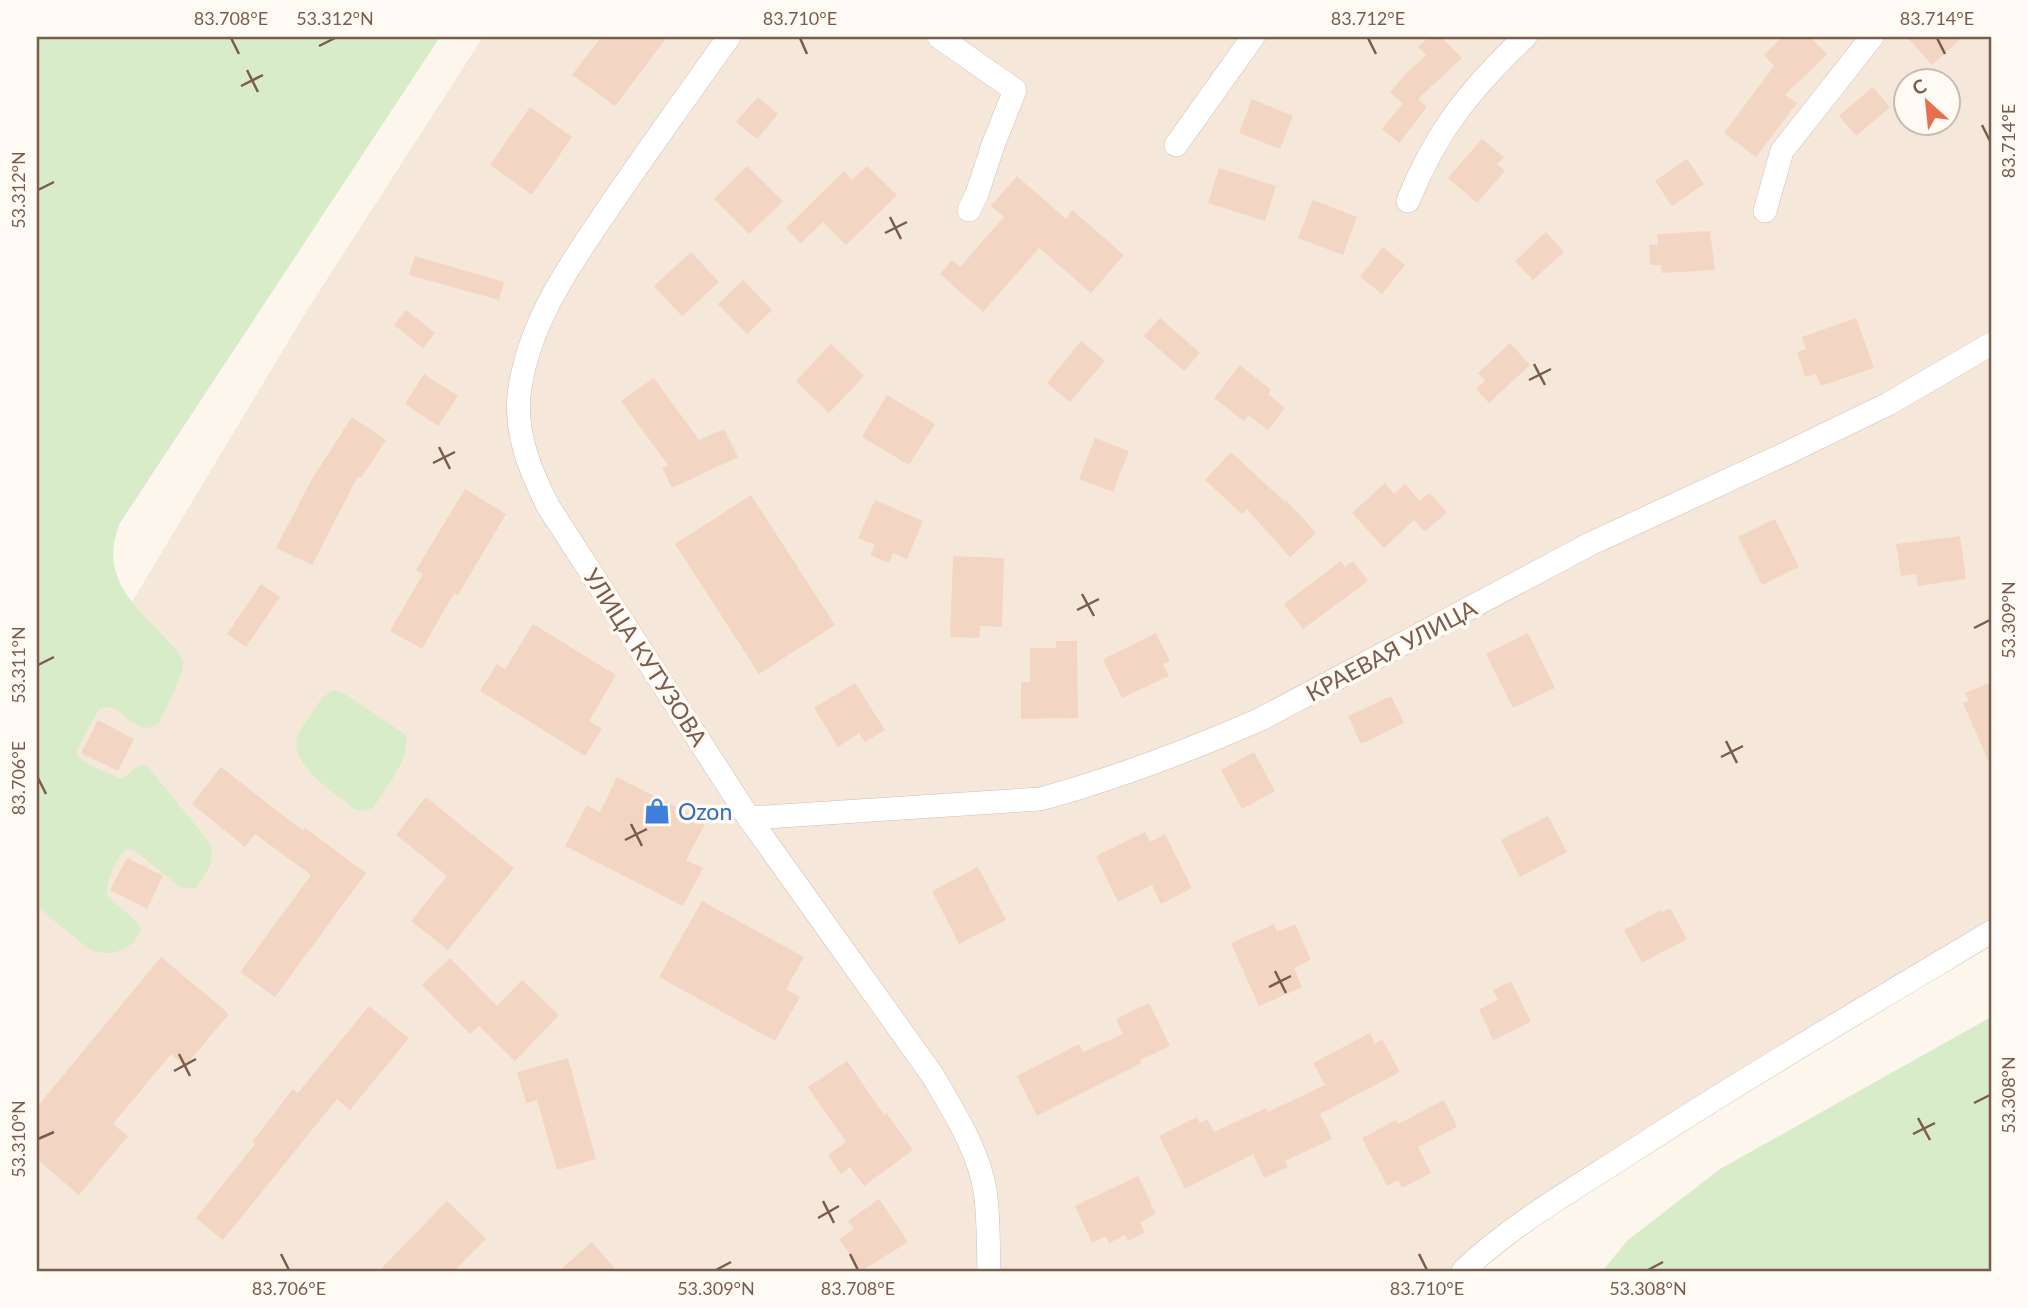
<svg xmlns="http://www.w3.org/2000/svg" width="2028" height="1308" font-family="Lato,sans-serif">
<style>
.residential{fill:#f5e8da;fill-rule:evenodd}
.green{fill:#d8ecc9}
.building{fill:#f3d5c3}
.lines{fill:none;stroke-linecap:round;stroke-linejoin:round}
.street-casing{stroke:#d1beb0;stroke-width:24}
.street{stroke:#fff;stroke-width:23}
.ticks{fill:none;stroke:#7a5c4d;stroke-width:2.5}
.labels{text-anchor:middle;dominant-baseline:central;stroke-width:7;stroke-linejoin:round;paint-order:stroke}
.street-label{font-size:23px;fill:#7a5c4d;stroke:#fffaf3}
.shop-label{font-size:23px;fill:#366cbe;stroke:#fffaf3;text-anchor:start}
.neatline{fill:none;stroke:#7a5c4d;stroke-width:2.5}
.ticks-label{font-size:18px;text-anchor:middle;fill:#7a5c4d}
</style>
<rect width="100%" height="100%" fill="#fdf6ec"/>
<path class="residential" d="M 483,37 L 1991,37 L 1991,918 L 1534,1207 L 1456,1271 L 37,1271 L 37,760 L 309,307 ZM 1906,80 L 1948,80 L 1948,122 L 1906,122 Z"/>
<g class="green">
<path d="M 37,37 L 440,37 L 120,523 C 98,577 134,605 168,641 C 173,647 182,654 183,662 C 185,672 164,712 159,723 C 135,742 121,697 99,709 L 76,752 C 82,765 107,772 120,778 C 130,776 133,766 144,764 L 149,768 L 209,842 C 217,863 207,870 196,888 L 181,888 L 135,851 C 131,850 128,848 124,851 C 115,858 106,885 107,896 L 137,922 L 141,929 C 135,950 108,959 89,949 L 37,907 Z"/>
<path d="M 334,690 L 345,694 L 406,735 C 410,760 386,787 373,808 L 363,811 L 354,809 C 336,794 290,765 297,738 C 299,731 304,725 308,719 C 316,707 321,696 334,690 Z"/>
<path d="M 1991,1017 L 1991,1271 L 1602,1271 L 1628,1240 L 1720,1169 Z"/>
</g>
<g class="building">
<path d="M 601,37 L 667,37 L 615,106 L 572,75 Z"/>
<path d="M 1429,37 L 1441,37 L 1462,58 L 1418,99 L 1427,107 L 1399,143 L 1382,129 L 1403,103 L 1390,93 L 1403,77 L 1426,55 L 1418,47 Z"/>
<path d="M 1782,37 L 1810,37 L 1827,54 L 1785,95 L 1797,103 L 1756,157 L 1724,133 L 1774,66 L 1764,55 Z"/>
<path d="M 1907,37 L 1963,37 L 1932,65 Z"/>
<path d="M 1873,87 L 1890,107 L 1856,136 L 1839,116 Z"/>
<path d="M 758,97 L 778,114 L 757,139 L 736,122 Z"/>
<path d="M 1252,99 L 1293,116 L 1280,149 L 1239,133 Z"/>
<path d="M 530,107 L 572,137 L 532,195 L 490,165 Z"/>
<path d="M 1482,139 L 1504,157 L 1497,164 L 1505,171 L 1477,203 L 1448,178 Z"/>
<path d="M 1687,159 L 1704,184 L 1672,206 L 1655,181 Z"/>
<path d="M 747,166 L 783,201 L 749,234 L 714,199 Z"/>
<path d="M 867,166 L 897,195 L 846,245 L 823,222 L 801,243 L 786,228 L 844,171 L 852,180 Z"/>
<path d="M 1219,168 L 1276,186 L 1265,221 L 1208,203 Z"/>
<path d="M 1017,176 L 1066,219 L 1072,210 L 1124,255 L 1091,293 L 1039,248 L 983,312 L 940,274 L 952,260 L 960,267 L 1004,217 L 991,206 Z"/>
<path d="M 1313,200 L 1357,217 L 1343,255 L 1298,238 Z"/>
<path d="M 1710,231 L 1715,270 L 1662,273 L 1661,265 L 1650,265 L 1649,245 L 1658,244 L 1657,234 Z"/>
<path d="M 1546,232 L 1564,252 L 1533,280 L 1515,261 Z"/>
<path d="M 1383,247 L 1405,265 L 1382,294 L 1360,277 Z"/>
<path d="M 691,252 L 719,282 L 682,316 L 654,286 Z"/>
<path d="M 415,256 L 504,282 L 499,300 L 409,275 Z"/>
<path d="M 743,280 L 772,310 L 747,334 L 718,304 Z"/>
<path d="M 406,310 L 435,333 L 423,348 L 394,325 Z"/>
<path d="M 1160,318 L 1200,353 L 1184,371 L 1144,336 Z"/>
<path d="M 1856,318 L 1874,368 L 1821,386 L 1816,374 L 1805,377 L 1797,352 L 1806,349 L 1802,337 Z"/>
<path d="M 1081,341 L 1105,361 L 1070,402 L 1047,383 Z"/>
<path d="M 1510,343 L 1530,365 L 1489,403 L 1476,389 L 1485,381 L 1478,373 Z"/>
<path d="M 831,344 L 864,376 L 829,413 L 796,381 Z"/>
<path d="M 1240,365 L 1271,390 L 1268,394 L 1285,408 L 1268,430 L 1248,415 L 1244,421 L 1214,398 Z"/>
<path d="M 424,374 L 458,396 L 438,426 L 405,404 Z"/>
<path d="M 654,378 L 699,440 L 724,429 L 738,457 L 672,488 L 662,468 L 668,465 L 621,401 Z"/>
<path d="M 887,395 L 935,424 L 909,465 L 862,437 Z"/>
<path d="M 352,417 L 386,440 L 361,478 L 358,476 L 312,565 L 276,548 L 312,479 Z"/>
<path d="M 1095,438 L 1129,451 L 1113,492 L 1079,479 Z"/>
<path d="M 1231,452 L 1284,501 L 1286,500 L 1316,533 L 1290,557 L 1247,509 L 1242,514 L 1205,480 Z"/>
<path d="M 1385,483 L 1394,494 L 1405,484 L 1420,501 L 1429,493 L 1447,512 L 1425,532 L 1414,520 L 1384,548 L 1352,513 Z"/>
<path d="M 465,489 L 506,514 L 458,595 L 454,593 L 422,649 L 390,631 L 423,574 L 416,570 Z"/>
<path d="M 751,495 L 835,625 L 759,674 L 675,544 Z"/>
<path d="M 875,500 L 923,521 L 907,559 L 893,553 L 889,563 L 870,555 L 875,545 L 858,538 Z"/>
<path d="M 1775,519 L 1799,567 L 1762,585 L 1738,537 Z"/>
<path d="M 1960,536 L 1966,579 L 1918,586 L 1916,574 L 1901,576 L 1896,544 Z"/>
<path d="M 953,556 L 1004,558 L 1002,627 L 980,626 L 979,638 L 950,637 Z"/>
<path d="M 1341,561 L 1345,567 L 1353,561 L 1368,581 L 1303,629 L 1284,604 Z"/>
<path d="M 261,584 L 280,597 L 246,647 L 227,634 Z"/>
<path d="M 533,624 L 616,675 L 589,721 L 602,729 L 585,756 L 480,691 L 497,664 L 505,669 Z"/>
<path d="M 1156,633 L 1170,661 L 1163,664 L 1169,676 L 1122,698 L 1103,659 Z"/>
<path d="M 1528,633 L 1555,688 L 1513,708 L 1486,654 Z"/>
<path d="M 1056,641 L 1077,641 L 1078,718 L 1021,719 L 1021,682 L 1030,682 L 1030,648 L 1056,648 Z"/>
<path d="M 1991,682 L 1991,767 L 1963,703 L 1969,701 L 1965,693 Z"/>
<path d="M 855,683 L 885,730 L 865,742 L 859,733 L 838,747 L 814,708 Z"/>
<path d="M 1391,696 L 1404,723 L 1361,744 L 1348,716 Z"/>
<path d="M 98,720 L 134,739 L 118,771 L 81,753 Z"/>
<path d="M 1254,752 L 1275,791 L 1242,809 L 1221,770 Z"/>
<path d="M 221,767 L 303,831 L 305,828 L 366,873 L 275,997 L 240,972 L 311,875 L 255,834 L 245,847 L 192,804 Z"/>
<path d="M 617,777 L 706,822 L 686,860 L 703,868 L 683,906 L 565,846 L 587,805 L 600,812 Z"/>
<path d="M 426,797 L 514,868 L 448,950 L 411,921 L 447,876 L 396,835 Z"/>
<path d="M 1548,816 L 1567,852 L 1520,877 L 1501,840 Z"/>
<path d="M 1145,832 L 1150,842 L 1165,834 L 1192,888 L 1161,904 L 1152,885 L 1118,902 L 1096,856 Z"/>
<path d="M 127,858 L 163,876 L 147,909 L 110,890 Z"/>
<path d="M 978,867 L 1006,920 L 959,944 L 932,891 Z"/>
<path d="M 702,901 L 804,957 L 786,989 L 800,997 L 775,1041 L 659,977 Z"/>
<path d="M 1670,908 L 1687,939 L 1642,963 L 1624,930 L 1661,910 L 1662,912 Z"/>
<path d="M 1274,924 L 1277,932 L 1295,924 L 1311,960 L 1294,968 L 1302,987 L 1259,1006 L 1231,943 Z"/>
<path d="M 161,957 L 229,1014 L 185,1066 L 171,1054 L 113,1124 L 128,1136 L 79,1195 L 37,1159 L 37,1107 Z"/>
<path d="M 450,958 L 497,1006 L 522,980 L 559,1015 L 515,1061 L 479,1026 L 470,1034 L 422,985 Z"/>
<path d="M 1511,981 L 1531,1022 L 1493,1040 L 1479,1009 L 1498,1000 L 1493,990 Z"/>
<path d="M 1149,1003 L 1170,1046 L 1140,1060 L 1141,1063 L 1037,1116 L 1017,1076 L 1079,1044 L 1083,1052 L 1123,1034 L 1116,1019 Z"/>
<path d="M 369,1006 L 409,1038 L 350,1110 L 337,1099 L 223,1240 L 196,1218 L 255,1144 L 252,1142 L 293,1089 L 298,1093 Z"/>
<path d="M 1370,1033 L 1375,1044 L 1382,1039 L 1400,1072 L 1320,1114 L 1332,1139 L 1285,1161 L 1288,1167 L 1264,1178 L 1253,1154 L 1185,1189 L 1159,1136 L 1197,1117 L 1200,1123 L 1207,1119 L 1214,1132 L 1266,1108 L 1268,1112 L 1325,1085 L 1313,1063 Z"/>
<path d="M 568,1058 L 596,1159 L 557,1170 L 537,1100 L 526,1103 L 517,1072 Z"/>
<path d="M 847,1061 L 884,1115 L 886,1113 L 913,1150 L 864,1186 L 850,1167 L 841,1174 L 828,1155 L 846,1142 L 808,1087 Z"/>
<path d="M 1444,1100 L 1457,1127 L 1418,1147 L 1431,1173 L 1402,1188 L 1398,1180 L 1387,1186 L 1362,1138 L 1396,1120 L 1398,1124 Z"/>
<path d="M 1138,1176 L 1156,1214 L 1140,1222 L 1145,1233 L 1127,1241 L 1125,1235 L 1109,1243 L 1106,1236 L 1092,1243 L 1075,1206 Z"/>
<path d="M 879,1199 L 908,1242 L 861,1271 L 839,1239 L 854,1229 L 848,1221 Z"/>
<path d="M 447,1201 L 486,1239 L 454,1271 L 379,1271 Z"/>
<path d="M 592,1242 L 617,1271 L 559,1271 Z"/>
</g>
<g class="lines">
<g class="street-casing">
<g id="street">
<path d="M 729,37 C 691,90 653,143 616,197 C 575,258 528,319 519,395 C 515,435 531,472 548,506 L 749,818 L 933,1076 C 953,1111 978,1149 985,1190 C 989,1216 988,1245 989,1271"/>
<path d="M 939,37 L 1015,90 L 993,145 L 977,194 L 969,210"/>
<path d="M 1176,145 L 1253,37"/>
<path d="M 1408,201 C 1436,131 1471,88 1525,37"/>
<path d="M 1765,211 L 1782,151 L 1872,37"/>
<path d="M 749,818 L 1040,799 C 1115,779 1190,750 1261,719 L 1590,544 L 1787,453 L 1888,404 L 1991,344"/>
<path d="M 1463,1271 C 1511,1225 1571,1191 1628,1154 C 1747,1077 1869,1005 1991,932"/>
</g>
</g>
<use href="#street" class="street"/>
</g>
<path class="ticks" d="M 231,38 L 239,54M 800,38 L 807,54M 1368,38 L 1376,54M 1937,38 L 1945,54M 319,46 L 335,38M 247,70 L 258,92M 241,86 L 263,75M 1982,125 L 1990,141M 38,190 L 54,182M 890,217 L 901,239M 885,233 L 907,222M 1534,364 L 1545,385M 1529,380 L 1551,369M 439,447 L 450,469M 433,463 L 455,452M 1082,594 L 1094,616M 1077,610 L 1099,599M 1974,628 L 1990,620M 38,665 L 54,657M 1726,741 L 1737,763M 1721,757 L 1743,746M 38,778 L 46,794M 631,824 L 642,846M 625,840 L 647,829M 1275,971 L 1286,993M 1269,987 L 1291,976M 179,1054 L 190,1076M 174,1071 L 196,1059M 1974,1103 L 1990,1095M 1918,1118 L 1930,1140M 1913,1134 L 1935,1123M 38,1139 L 54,1132M 823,1201 L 834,1223M 818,1218 L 839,1206M 281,1254 L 289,1270M 850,1254 L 858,1270M 1419,1254 L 1427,1270M 716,1270 L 731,1262M 1648,1270 L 1663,1262"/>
<defs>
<g id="shop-bare" transform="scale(2.1)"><path d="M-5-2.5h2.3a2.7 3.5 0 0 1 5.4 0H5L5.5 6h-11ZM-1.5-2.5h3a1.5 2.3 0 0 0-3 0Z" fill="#3f7fe0" stroke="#fffaf3" stroke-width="2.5" paint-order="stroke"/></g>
</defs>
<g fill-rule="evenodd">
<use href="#shop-bare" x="657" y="811"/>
</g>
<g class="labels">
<g class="street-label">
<text transform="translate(1391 650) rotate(-28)">КРАЕВАЯ УЛИЦА</text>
<text transform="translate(646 657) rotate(57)">УЛИЦА КУТУЗОВА</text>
</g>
<g class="shop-label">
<text x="678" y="811">Ozon</text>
</g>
</g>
<rect width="2028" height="1308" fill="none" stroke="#fffaf3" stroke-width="77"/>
<g transform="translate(1927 102) rotate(333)"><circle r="33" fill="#fffaf3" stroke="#cabbb1" stroke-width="2"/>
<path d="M0-5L12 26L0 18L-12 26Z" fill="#e76f51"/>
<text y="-10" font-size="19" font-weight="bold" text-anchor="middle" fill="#7a5c4d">С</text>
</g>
<rect x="38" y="38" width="1952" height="1232" class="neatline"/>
<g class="ticks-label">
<text x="231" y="25">83.708°E</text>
<text x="335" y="25">53.312°N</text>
<text x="800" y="25">83.710°E</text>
<text x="1368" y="25">83.712°E</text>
<text x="1937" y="25">83.714°E</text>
<text transform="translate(2009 141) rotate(-90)" y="6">83.714°E</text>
<text transform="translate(19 190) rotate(-90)" y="6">53.312°N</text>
<text transform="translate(2009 620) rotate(-90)" y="6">53.309°N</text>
<text transform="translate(19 665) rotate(-90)" y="6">53.311°N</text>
<text transform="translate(19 778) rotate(-90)" y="6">83.706°E</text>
<text transform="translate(2009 1095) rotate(-90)" y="6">53.308°N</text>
<text transform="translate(19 1139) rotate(-90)" y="6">53.310°N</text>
<text x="289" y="1295">83.706°E</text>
<text x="716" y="1295">53.309°N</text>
<text x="858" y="1295">83.708°E</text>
<text x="1427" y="1295">83.710°E</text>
<text x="1648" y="1295">53.308°N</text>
</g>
</svg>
